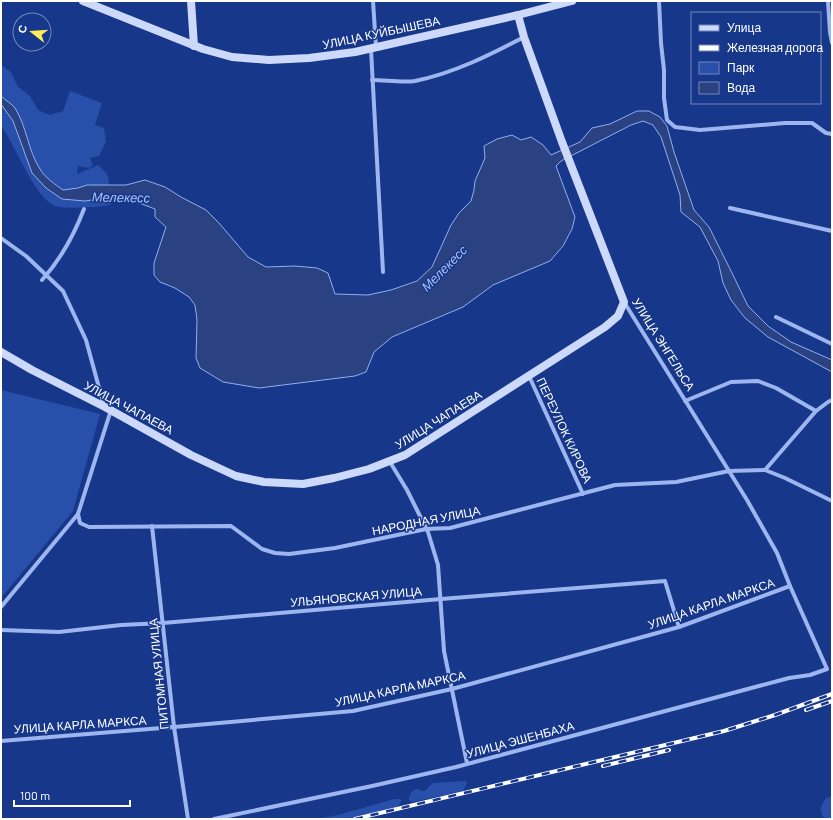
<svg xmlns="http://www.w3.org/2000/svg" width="833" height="820" font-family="Barlow,sans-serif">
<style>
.green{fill:#284fa9}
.water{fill:#2a4281;stroke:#91aff2}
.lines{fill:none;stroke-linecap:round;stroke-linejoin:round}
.street{stroke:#9eb6ef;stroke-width:4}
.secondary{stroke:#ccd9fa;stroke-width:8}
.rail-casing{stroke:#fff;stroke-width:4}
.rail{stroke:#16378a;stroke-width:2.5;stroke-dasharray:8;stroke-linecap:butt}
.labels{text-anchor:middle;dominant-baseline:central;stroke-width:3;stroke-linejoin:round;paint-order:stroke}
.street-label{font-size:12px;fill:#fff;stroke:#16378a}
.water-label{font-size:13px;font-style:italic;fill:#aac1f6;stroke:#16378a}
</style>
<rect width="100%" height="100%" fill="#16378a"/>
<g class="green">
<path d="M 1,65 L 11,72 L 18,87 L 30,96 L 38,110 L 50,115 L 63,111 L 70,91 L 102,103 L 95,125 L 104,128 L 106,142 L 99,156 L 90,158 L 93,165 L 89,168 L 78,166 L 77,174 L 98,165 C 112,177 110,181 105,197 L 111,205 C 99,207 71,209 59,207 C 36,204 15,143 1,126 Z"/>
<path d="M 1,390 L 100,414 L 73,511 L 1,598 Z"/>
<path d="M 465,781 L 467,783 L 463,791 L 412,802 L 409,800 C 409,794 411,791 417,789 C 427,794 426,788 433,783 Z"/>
<path d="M 832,796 L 832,819 L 825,819 C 818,811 821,805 826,798 Z"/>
<path d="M 394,799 L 400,799 L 402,800 L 398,806 L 392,809 L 347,819 L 315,819 L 338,815 Z"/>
</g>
<path class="water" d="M 1,96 C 5,100 12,104 15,108 C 27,127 28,151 40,169 C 45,178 55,184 63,190 L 78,188 L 87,185 L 126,185 L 145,180 L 165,187 L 181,197 L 206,210 L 219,223 L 248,257 L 266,267 L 295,266 L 317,268 L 328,273 L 335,294 L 368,295 L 391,290 L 417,281 L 432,267 L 451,225 L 459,213 L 471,201 L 474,190 L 475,181 L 485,158 L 484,146 L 497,139 L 512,135 L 521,140 L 531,137 L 543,145 L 551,155 L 580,142 L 592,128 L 610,124 L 637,111 L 649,111 L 660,117 L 667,126 L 674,152 L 694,210 L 709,227 L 734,277 L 748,306 L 768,326 L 791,342 L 832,360 L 832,372 L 768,337 L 745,318 L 731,300 L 723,283 L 718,261 L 700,227 L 681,212 L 680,195 L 661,137 L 653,125 L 643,121 L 631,125 L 561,161 L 556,166 L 575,217 L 572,229 L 563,246 L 550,261 L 493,285 L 463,307 L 392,337 L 374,352 L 366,372 L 355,376 L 259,388 L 223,382 L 200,368 L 196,358 L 197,320 L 195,305 L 189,297 L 175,288 L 160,282 L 154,275 L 154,263 L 166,227 L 155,217 L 155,209 L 134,201 L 105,198 L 85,201 L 62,199 L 46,188 L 32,173 L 13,121 L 1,104 Z"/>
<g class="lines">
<g class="street">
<path d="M 373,1 L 376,47"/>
<path d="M 659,1 L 661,43 L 664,70 L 664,98 L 667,120 L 675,127 L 700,130 L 785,123 L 812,123 L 826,133 L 832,134"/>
<path d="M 828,1 L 830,32 L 832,43"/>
<path d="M 371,49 L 383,272"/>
<path d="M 372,80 C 385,80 403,83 415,81 C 454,73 490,55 524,37"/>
<path d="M 730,208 L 832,231"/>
<path d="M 1,238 L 26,256 L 63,291 L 86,340 L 104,406"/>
<path d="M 42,280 C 61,259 74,235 84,209"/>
<path d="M 776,317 L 832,344"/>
<path d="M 529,376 L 583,494"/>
<path d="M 685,401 L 731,382 L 758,381 L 776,388 L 816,411 L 828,402 L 832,400"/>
<path d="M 390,462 L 407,490 L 428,532 L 438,565 L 444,651 L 467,763"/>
<path d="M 765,470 L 816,411"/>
<path d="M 78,514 L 80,523 L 89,527 L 231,526 L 262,549 L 275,553 L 289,554 L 335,548 L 426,529 L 450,528 L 615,485 L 676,482 L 729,471 L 765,470 L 785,478 L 832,501"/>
<path d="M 152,526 L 174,727 L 188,819"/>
<path d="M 1,607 L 78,514 L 111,410"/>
<path d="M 1,630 L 59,632 L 121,625 L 163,623 L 441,599 L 665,581 L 679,627"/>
<path d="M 1,741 L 174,727 L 353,711 L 452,689 L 679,627 L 790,586"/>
<path d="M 214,819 L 372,786 L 456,767 L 789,678 L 810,675 L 827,669 L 790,586 L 777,553 L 747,500 L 624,302"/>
</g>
<g class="secondary">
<path d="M 83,1 L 203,49 L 232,57 L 269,60 L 309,58 L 355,52 L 518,15 L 572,1"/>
<path d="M 191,1 L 194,46"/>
<path d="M 1,352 L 32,370 L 105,407 L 191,455 L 236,476 L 264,482 L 303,484 L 334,478 L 369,469 L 405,455 L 605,327 L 618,316 L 624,302 L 562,142 L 524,37 L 518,15"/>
</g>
<g class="rail-casing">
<g id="rail">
<path d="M 806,710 L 832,701"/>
<path d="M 603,766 L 669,750"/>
<path d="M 355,819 L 724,731 L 775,715 L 832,694"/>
</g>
</g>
<use href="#rail" class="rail"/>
</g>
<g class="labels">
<g class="street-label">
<text transform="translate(381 32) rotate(-12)">УЛИЦА КУЙБЫШЕВА</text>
<text transform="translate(664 344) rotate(58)">УЛИЦА ЭНГЕЛЬСА</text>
<text transform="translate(129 407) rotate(28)">УЛИЦА ЧАПАЕВА</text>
<text transform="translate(438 419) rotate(-32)">УЛИЦА ЧАПАЕВА</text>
<text transform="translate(565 430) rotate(65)">ПЕРЕУЛОК КИРОВА</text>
<text transform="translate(426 520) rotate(-11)">НАРОДНАЯ УЛИЦА</text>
<text transform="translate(356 596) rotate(-5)">УЛЬЯНОВСКАЯ УЛИЦА</text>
<text transform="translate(711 603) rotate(-19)">УЛИЦА КАРЛА МАРКСА</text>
<text transform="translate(158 674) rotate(-96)">ПИТОМНАЯ УЛИЦА</text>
<text transform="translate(400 688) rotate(-12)">УЛИЦА КАРЛА МАРКСА</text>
<text transform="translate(80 724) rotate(-4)">УЛИЦА КАРЛА МАРКСА</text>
<text transform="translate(520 739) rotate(-15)">УЛИЦА ЭШЕНБАХА</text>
</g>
<g class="water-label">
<text transform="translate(121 197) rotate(1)">Мелекесс</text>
<text transform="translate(444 268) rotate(-45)">Мелекесс</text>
</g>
</g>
<rect width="833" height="820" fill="none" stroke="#ffffff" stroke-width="4"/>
<rect x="691" y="12" width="130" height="92" fill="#16378a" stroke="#7387b9"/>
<rect x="699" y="25" width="20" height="6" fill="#ccd9fa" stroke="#7387b9"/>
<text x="727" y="32" font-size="12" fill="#ffffff">Улица</text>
<rect x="699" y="45" width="20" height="6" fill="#ffffff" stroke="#7387b9"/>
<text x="727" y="52" font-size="12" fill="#ffffff">Железная дорога</text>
<rect x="699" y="62" width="20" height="12" fill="#284fa9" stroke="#7387b9"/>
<text x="727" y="72" font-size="12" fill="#ffffff">Парк</text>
<rect x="699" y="82" width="20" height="12" fill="#2a4281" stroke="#7387b9"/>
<text x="727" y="92" font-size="12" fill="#ffffff">Вода</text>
<g transform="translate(32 32) rotate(287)"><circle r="19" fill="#16378a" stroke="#7387b9"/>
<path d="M0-3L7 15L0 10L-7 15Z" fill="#ffe95c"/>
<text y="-6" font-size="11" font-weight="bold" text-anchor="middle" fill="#ffffff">С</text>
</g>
<path d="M14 800v6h116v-6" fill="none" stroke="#ffffff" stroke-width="2"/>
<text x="20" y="800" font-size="12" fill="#ffffff" stroke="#16378a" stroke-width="3" paint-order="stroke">100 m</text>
</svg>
